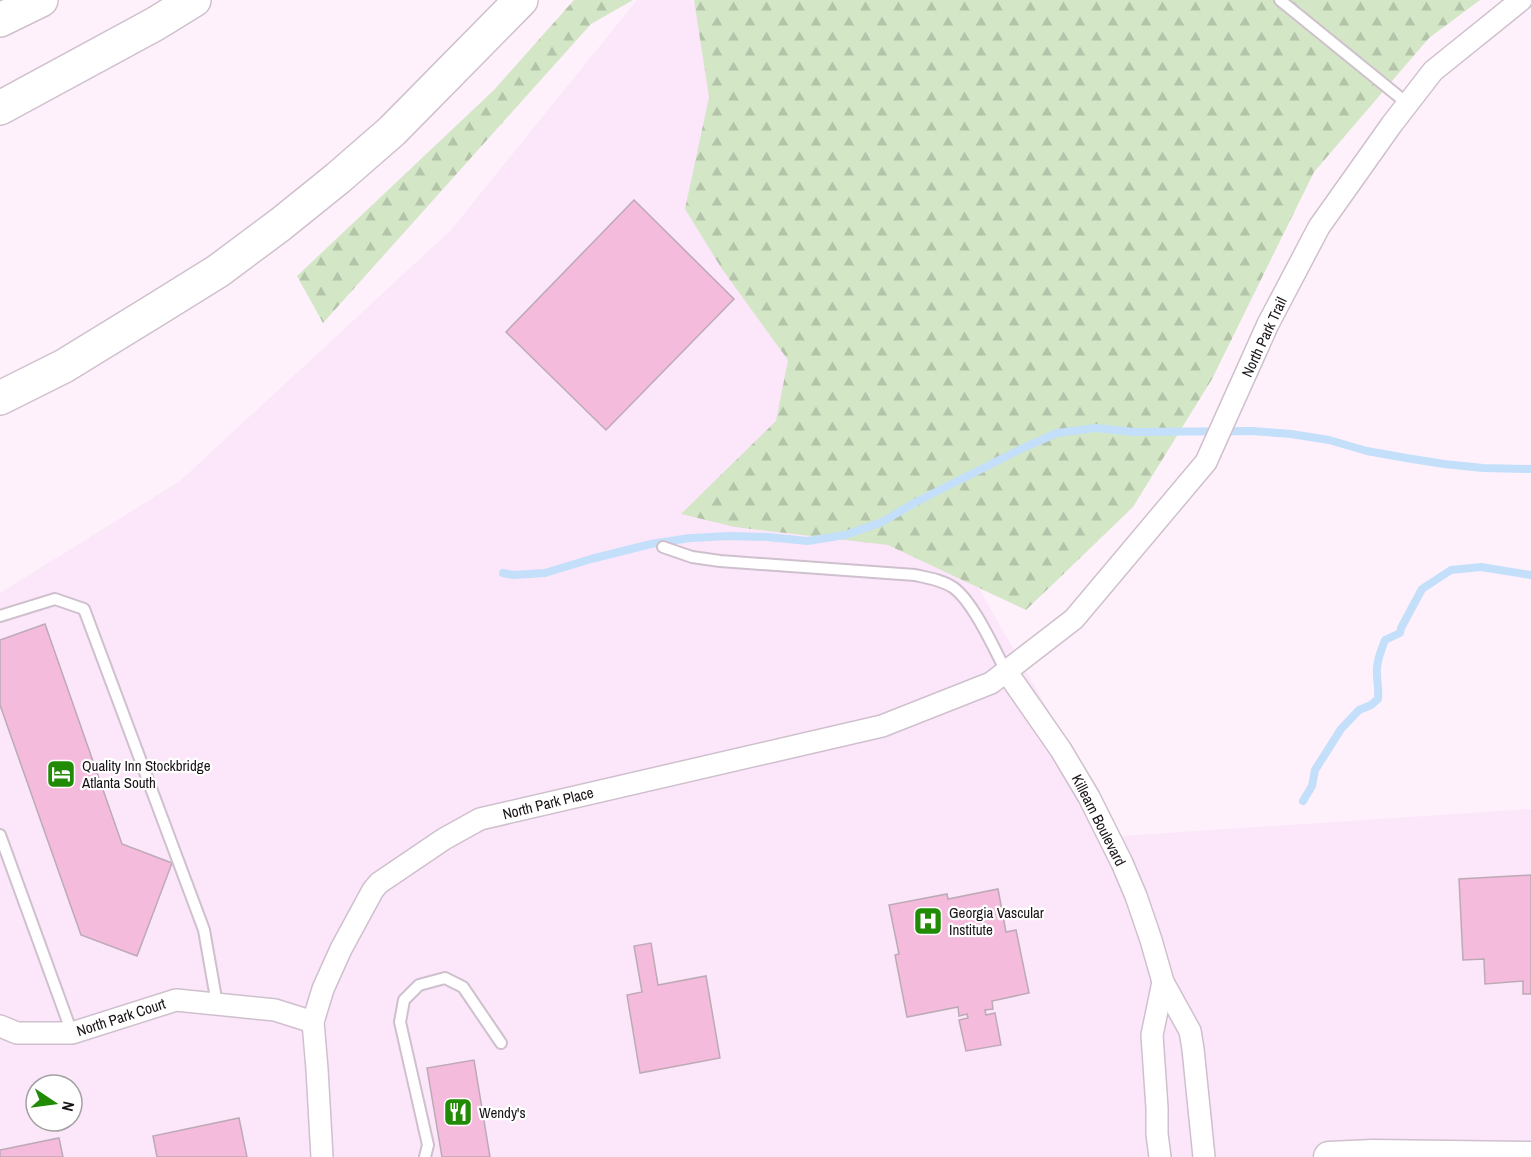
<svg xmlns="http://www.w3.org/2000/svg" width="1531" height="1157" font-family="'Archivo Narrow',sans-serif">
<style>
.built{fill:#fce6fa;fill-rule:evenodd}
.forest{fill:url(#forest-firs)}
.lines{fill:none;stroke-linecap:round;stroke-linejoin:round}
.stream{stroke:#c3dffa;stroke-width:8}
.building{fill:#f5bbdd;stroke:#bcaab4;stroke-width:1.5}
.lane-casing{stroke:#cfc0cd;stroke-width:14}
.street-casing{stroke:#cfc0cd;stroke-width:24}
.secondary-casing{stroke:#cfc0cd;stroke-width:33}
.highway-casing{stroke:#cfc0cd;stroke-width:36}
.lane{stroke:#fff;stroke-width:10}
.street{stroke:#fff;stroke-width:21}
.secondary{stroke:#fff;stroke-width:30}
.highway{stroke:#fff;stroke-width:33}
.labels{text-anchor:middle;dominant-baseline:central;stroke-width:4.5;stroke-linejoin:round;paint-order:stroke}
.street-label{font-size:15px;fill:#181317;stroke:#fff}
.poi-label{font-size:15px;fill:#181317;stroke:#fff;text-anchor:start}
</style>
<defs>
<pattern id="forest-firs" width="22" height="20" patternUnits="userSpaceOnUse" patternTransform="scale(1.5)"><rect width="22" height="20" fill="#d3e6c6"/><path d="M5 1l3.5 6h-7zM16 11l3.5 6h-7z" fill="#b4c4a9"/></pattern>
</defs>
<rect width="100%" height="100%" fill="#fef1fc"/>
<path class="built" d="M 637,0 L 692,0 L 937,516 L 1121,836 L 1531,809 L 1531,1157 L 0,1157 L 0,593 L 180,481 L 451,230 ZM 36,1085 L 72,1085 L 72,1121 L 36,1121 Z"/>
<g class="forest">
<path d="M 574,0 L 633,0 L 591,24 L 323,323 L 297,276 L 494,90 Z"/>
<path d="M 694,0 L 1480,0 L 1429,38 L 1314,172 L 1212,379 L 1133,507 L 1026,610 L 888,545 L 735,527 L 681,514 L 776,421 L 788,360 L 722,269 L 685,209 L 709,97 Z"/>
</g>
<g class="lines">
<g class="stream">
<path d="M 503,573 L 513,575 L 545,573 L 591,559 L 651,544 L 690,538 L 729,536 L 768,537 L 807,541 L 845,535 L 882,522 L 916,502 L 1021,449 L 1057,433 L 1096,428 L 1134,432 L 1252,431 L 1291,434 L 1329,440 L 1367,451 L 1406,458 L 1444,464 L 1483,468 L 1531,469"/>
<path d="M 1303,801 L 1312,786 L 1315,770 L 1341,729 L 1359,710 L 1371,705 L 1378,699 C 1379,689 1377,683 1377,674 C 1376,662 1381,651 1385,640 L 1400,633 L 1401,628 L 1422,589 L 1451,570 L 1481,567 L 1531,575"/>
</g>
</g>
<g class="building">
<path d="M 634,200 L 734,299 L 606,430 L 506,332 Z"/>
<path d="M 45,624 L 122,844 L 172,863 L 137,956 L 81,935 L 0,705 L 0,640 Z"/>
<path d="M 1531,875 L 1531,994 L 1523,994 L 1523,981 L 1485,984 L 1484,959 L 1463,960 L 1459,879 Z"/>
<path d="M 998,889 L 1006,932 L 1016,930 L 1029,993 L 992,1001 L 993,1009 L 985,1010 L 986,1015 L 995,1013 L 1001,1045 L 966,1051 L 959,1020 L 968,1018 L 967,1014 L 959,1016 L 958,1007 L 907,1017 L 895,955 L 899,954 L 889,905 L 947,894 L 948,899 Z"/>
<path d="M 651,943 L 658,985 L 706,976 L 720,1058 L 640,1073 L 627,995 L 642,992 L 634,946 Z"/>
<path d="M 474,1060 L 490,1157 L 442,1157 L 427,1068 Z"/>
<path d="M 239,1118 L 247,1157 L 157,1157 L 153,1136 Z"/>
<path d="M 59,1138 L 63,1157 L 0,1157 L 0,1150 Z"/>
</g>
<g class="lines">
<g class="lane-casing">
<g id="lane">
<path d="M 1280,0 L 1408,104"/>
<path d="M 663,547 L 692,557 L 720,561 L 915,575 C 928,578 943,580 954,588 C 974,603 994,649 1006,671"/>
<path d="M 0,616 L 55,599 L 84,609 L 204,930 L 217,1004"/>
<path d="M 0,835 L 72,1033"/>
<path d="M 425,1157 L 428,1145 L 400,1022 L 404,1000 L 419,985 L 445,978 L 463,987 L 501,1043"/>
</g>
</g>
<g class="street-casing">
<g id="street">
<path d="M 1006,671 L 1061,750 L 1089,797 L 1122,863 L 1136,896 L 1151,940 L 1163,982 L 1190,1031 L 1193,1049 L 1204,1157"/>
<path d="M 0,1026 L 17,1033 L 72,1033 L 176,1000 L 275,1010 L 313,1022"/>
<path d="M 322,1157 L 317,1069 L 313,1022 L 323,989 L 341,949 L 373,890 L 379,883 L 444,839 L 480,819 L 882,726 L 991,683 L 1074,619 L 1206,462 L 1268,324 L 1319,227 L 1392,124 L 1433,71 L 1521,0"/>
<path d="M 1160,1157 L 1157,1134 L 1157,1108 L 1152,1035 L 1163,982"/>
</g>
</g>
<g class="secondary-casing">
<path id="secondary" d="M 1329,1157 L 1373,1155 L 1531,1157"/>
</g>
<g class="highway-casing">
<g id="highway">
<path d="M 0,20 L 41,0"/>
<path d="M 0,108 L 155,24 L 194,0"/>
<path d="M 0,398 L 64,366 L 152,312 L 218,271 L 281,224 L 338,178 L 392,131 L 521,0"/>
</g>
</g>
<use href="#lane" class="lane"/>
<use href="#street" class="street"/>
<use href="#secondary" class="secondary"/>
<use href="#highway" class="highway"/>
</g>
<defs>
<g id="hotel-square" transform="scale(1.5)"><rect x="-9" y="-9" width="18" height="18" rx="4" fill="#228b06" stroke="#fff"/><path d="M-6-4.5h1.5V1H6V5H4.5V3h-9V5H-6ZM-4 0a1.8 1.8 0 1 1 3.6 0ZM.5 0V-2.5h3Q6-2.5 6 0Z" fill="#fff"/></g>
<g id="hospital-square" transform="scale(1.5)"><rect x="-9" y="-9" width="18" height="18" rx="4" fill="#228b06" stroke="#fff"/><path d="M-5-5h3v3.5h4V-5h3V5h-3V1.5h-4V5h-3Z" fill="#fff"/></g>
<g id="restaurant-square" transform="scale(1.5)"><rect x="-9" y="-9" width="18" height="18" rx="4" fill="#228b06" stroke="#fff"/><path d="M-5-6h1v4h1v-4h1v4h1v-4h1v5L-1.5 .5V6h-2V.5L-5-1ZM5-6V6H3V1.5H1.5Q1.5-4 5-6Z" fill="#fff"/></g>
</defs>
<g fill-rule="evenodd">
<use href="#hotel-square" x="61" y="774"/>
<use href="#hospital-square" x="928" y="921"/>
<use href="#restaurant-square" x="458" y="1112"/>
</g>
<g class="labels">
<g class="street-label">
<text transform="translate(1264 337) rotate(-65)">North Park Trail</text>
<text transform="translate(548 803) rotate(-14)">North Park Place</text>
<text transform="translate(1099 820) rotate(63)">Killearn Boulevard</text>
<text transform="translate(121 1017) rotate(-18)">North Park Court</text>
</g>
<g class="poi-label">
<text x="82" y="765">Quality Inn Stockbridge<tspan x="82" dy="17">Atlanta South</tspan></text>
<text x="949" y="912">Georgia Vascular<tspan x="949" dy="17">Institute</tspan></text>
<text x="479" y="1112">Wendy's</text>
</g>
</g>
<g transform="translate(54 1103) rotate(103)"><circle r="28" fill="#ffffff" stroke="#a3a1a2" stroke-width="1.5"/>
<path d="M0-4.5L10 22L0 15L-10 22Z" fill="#228b06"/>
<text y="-9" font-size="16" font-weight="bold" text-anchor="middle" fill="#181317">N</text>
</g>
</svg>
